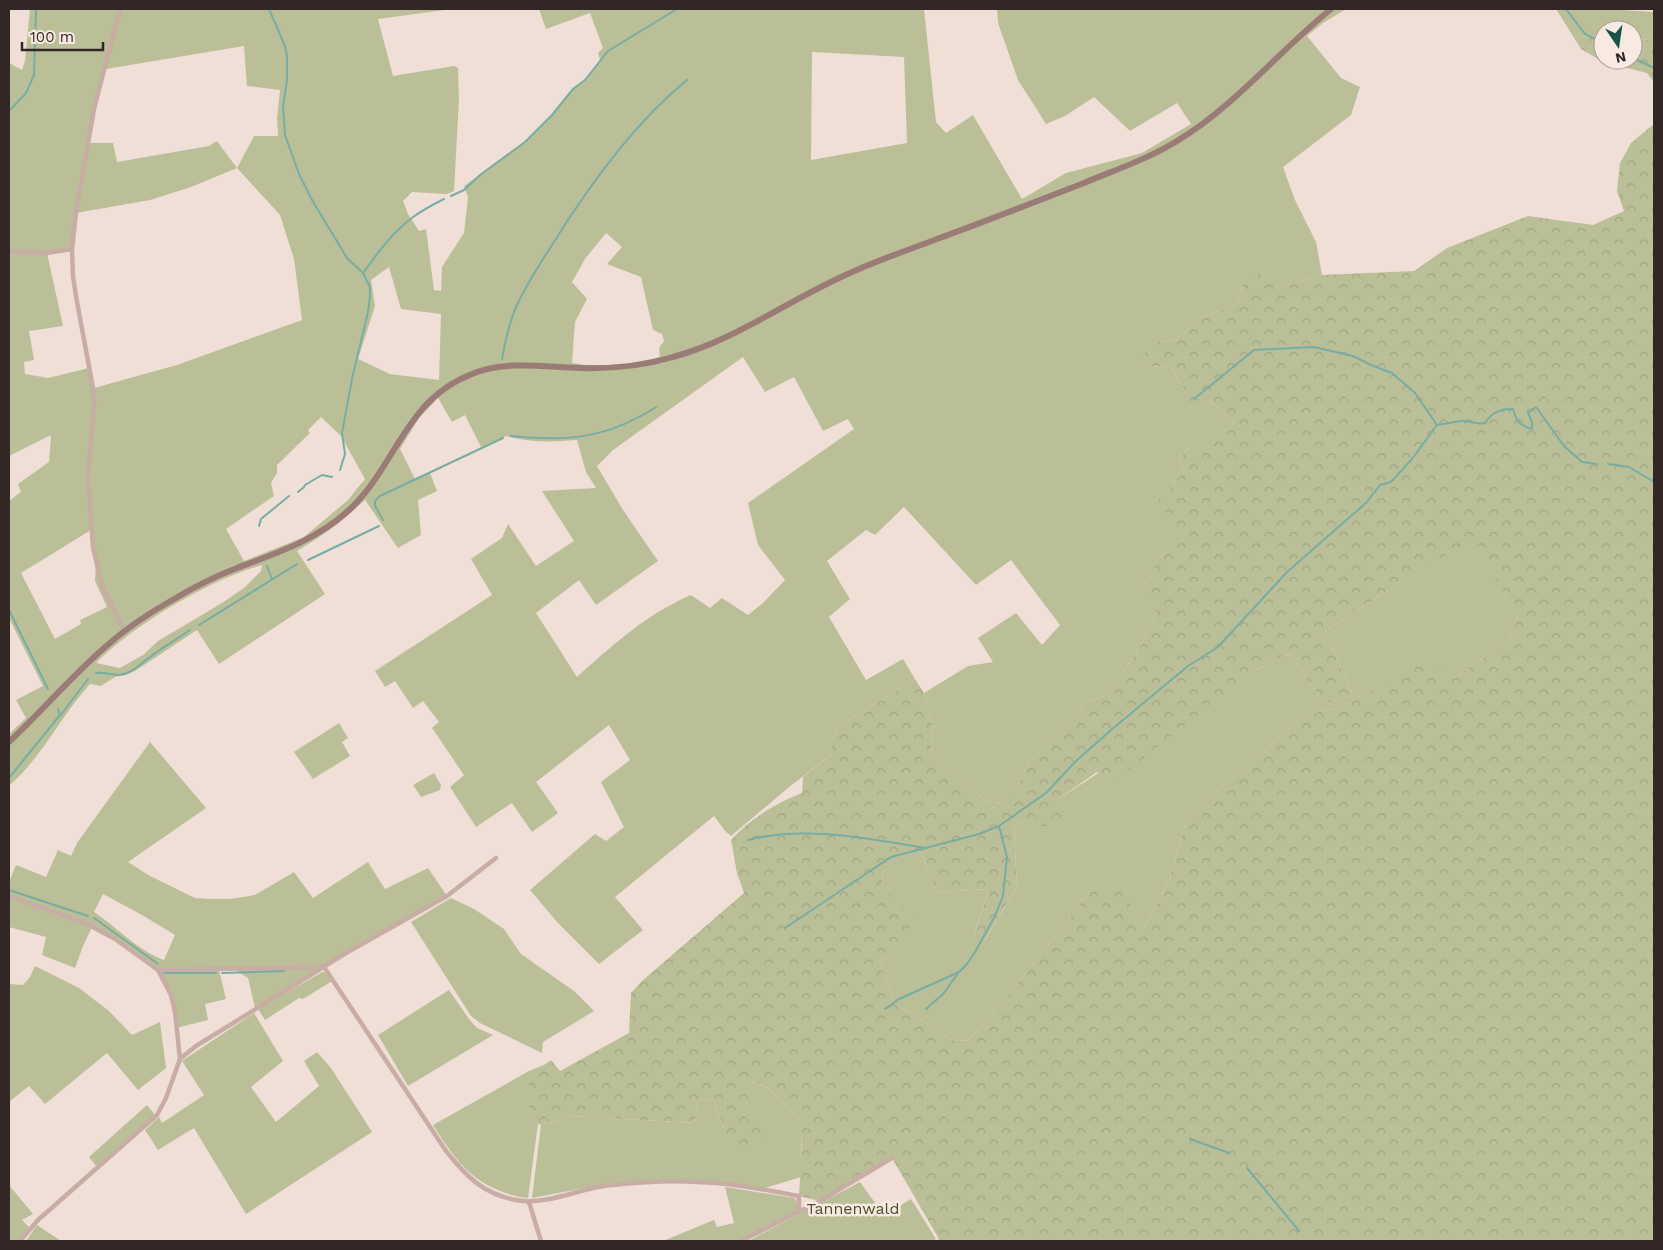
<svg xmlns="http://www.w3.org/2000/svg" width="1663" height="1250" font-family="'Work Sans',sans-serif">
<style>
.green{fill:#babf98;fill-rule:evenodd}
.forest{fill:url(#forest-crowns);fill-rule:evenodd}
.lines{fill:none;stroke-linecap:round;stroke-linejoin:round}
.stream{stroke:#77ada3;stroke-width:2}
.street{stroke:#c8ada4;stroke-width:4.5}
.secondary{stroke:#9b7b75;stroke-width:6}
.labels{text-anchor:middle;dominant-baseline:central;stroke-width:5;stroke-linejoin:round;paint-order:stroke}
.park-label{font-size:16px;fill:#4b512a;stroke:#f8eae3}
</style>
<defs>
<pattern id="forest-crowns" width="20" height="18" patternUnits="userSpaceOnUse" patternTransform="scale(1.25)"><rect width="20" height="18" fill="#babf98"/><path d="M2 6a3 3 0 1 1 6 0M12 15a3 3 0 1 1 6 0" fill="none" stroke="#a0a483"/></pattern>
</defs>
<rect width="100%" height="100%" fill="#f0dfd7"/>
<g class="green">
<path d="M 30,9 L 452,9 L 378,19 L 393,76 L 454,66 L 458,68 L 459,99 L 454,191 L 447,194 L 412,192 L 403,201 L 408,214 L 419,231 L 426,229 L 434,290 L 441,291 L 442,267 L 464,233 L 468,197 L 464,186 L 525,142 L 552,115 L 573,89 L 585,80 L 600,60 L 598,53 L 603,48 L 590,13 L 546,29 L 539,9 L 924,9 L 936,122 L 946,133 L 973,115 L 1022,199 L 1066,173 L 1142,153 L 1191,124 L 1177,103 L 1130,131 L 1094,97 L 1065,116 L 1046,124 L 1018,80 L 998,23 L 997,9 L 1346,9 L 1323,23 L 1307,36 L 1341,78 L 1360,87 L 1351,115 L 1283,167 L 1295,200 L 1316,242 L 1322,275 L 1282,287 L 1242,286 L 1237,303 L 1200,319 L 1176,340 L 1159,342 L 1145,366 L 1171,367 L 1186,393 L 1208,400 L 1235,422 L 1201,455 L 1191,445 L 1178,459 L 1183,470 L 1173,484 L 1187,540 L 1163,554 L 1153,568 L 1149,581 L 1140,588 L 1156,613 L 1143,642 L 1108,695 L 1088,701 L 1052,737 L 1030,761 L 1017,786 L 994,808 L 931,754 L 933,726 L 924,693 L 968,666 L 993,662 L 978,638 L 1016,613 L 1042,645 L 1060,625 L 1011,560 L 976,585 L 904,507 L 875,535 L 866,530 L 827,561 L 850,599 L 829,617 L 866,680 L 903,659 L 915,679 L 839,726 L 832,738 L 832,754 L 788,788 L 731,836 L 726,832 L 714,816 L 615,897 L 643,930 L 599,964 L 558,923 L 530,890 L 595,834 L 606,841 L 624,827 L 601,782 L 630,760 L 609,725 L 536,782 L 558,813 L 532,832 L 512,803 L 476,827 L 450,787 L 464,775 L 432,728 L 439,722 L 423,701 L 413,708 L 395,681 L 385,687 L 375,671 L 492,595 L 471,559 L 502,538 L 508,524 L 536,566 L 574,541 L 542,491 L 596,488 L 586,472 L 577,440 C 553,442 529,443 506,436 L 482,449 L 465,415 L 452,422 L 438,398 L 419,418 L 400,449 L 415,479 L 430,473 L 437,491 L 418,500 L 421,535 L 398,548 L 365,500 C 344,520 323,536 297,551 L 325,594 L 219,664 L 197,630 L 135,671 L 126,675 L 115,677 L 101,686 L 90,684 C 61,716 42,757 9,786 L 9,734 L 26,718 L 16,700 L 43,686 L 9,618 L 9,501 L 21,492 L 18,484 L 49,462 L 51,435 L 9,456 L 9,63 L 22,70 L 25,61 ZM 244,46 L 247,86 L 280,90 L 277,118 L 278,136 L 254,136 L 237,168 L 217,141 L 209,146 L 117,162 L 113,143 L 90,143 L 94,109 L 106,69 ZM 812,52 L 904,57 L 907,143 L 811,160 ZM 237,168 L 280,215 L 294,259 L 302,320 L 177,365 L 94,388 L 89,368 L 48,378 L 25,374 L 24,362 L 34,360 L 29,331 L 63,326 L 47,253 L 72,249 L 76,213 L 150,200 L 191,187 ZM 606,233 L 622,247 L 607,264 L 641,277 L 653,330 L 662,334 L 664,341 L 659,348 L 660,357 C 632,364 600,368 572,363 L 575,322 L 587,299 L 572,282 L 585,259 ZM 389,267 L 401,309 L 441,314 L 439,380 L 390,374 L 358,359 L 375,306 L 371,280 ZM 743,357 L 765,392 L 794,377 L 823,431 L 848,419 L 854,429 L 748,503 L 758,545 L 785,580 L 763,603 L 748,615 L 722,598 L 710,608 L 691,595 C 645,615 614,644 577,677 L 536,613 L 579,580 L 596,605 L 658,561 L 623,510 L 597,466 L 613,450 ZM 321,417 L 341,436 L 365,479 L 348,500 L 304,537 L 244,561 L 226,529 L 274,496 L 271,483 L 277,473 L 277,465 L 310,433 L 308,430 ZM 91,530 L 96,563 L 95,581 L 107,607 L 80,620 L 81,624 L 55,639 L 21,573 ZM 262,565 L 261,571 L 244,588 L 222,603 L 158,641 L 143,655 L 120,668 L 96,663 C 133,625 211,579 262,565 Z"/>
<path d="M 1556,9 L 1607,9 L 1654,12 L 1654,40 L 1633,39 L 1633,30 L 1603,30 L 1603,37 L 1573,36 Z"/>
<path d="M 1473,539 L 1517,615 L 1511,638 L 1454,678 L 1373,690 L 1340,707 L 1306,715 L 1188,815 L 1169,880 L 1144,928 L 1091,890 C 1051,941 1013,993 968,1040 L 954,1041 L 894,1003 L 881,963 L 898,947 L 883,888 L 882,872 L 894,858 L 921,852 L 937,892 L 989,889 L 975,932 L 985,940 L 1017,887 L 1014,826 L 1026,820 L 1068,818 L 1057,800 L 1256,670 L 1290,653 L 1324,704 L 1353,695 L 1325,631 L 1382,594 Z"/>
<path d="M 339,723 L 348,738 L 342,742 L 350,756 L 313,779 L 294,752 Z"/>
<path d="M 150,742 L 206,808 L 128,862 L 150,876 L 195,898 L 209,899 L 231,899 L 255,895 L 294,872 L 313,898 L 368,862 L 385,889 L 428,868 L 447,896 L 255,1008 L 248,978 L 234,969 L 219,970 L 226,999 L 205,1004 L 208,1020 L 176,1028 L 171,995 L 158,970 L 135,953 L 92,927 L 83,946 L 75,968 L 42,955 L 46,937 L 9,927 L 9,882 L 16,865 L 46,877 L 58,850 L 71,856 L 77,843 ZM 103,894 L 142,915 L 175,935 L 164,960 C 137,950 118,928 94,912 Z"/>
<path d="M 434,773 L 441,785 L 440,790 L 421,797 L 413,785 Z"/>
<path d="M 451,898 L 474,909 L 504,929 L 521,954 L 574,991 L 594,1011 L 543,1042 L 542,1053 L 480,1023 L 471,1016 L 411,922 Z"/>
<path d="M 35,966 L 79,988 L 109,1011 L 132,1035 L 160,1022 L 166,1068 L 138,1090 L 107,1053 L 45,1104 L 29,1086 L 9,1102 L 9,984 L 23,985 L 30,977 Z"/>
<path d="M 322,972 L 326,973 L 332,981 L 303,999 L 299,998 L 265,1020 L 258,1009 Z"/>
<path d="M 449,990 L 469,1019 L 477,1028 L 493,1035 L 408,1086 L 378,1035 Z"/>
<path d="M 254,1013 L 283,1061 L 251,1087 L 276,1122 L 319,1086 L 304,1061 L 317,1052 L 331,1068 L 372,1132 L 246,1214 L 194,1128 L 158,1150 L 145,1130 L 159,1117 L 162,1123 L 204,1095 L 182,1061 Z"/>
<path d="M 529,1071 L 529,1111 L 533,1122 L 538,1124 L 528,1198 C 516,1197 508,1194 498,1190 C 467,1178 450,1152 433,1125 Z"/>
<path d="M 751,1082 L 768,1088 L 802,1123 L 801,1177 L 765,1188 L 700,1180 L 611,1183 L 532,1198 L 541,1125 L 570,1116 L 695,1123 L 698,1099 L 714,1101 L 725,1132 L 745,1109 Z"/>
<path d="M 147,1105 L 155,1115 L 96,1166 L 89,1157 Z"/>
<path d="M 860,1182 L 884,1215 L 911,1199 L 936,1239 L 931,1241 L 748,1241 Z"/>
<path d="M 9,1185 L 33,1214 L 22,1220 L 29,1227 L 19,1241 L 9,1241 Z"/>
<path d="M 725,1187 L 795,1198 L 798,1205 L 796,1211 L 739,1241 L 663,1241 L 714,1220 L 717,1227 L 734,1223 Z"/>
<path d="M 37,1225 L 61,1241 L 26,1241 Z"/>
</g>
<g class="forest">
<path d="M 1573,36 L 1603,37 L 1603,60 L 1633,60 L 1633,39 L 1654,40 L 1654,82 L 1647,73 L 1603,62 L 1581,49 Z"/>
<path d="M 1654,124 L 1654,1241 L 935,1241 L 939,1239 L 892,1158 L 820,1201 L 799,1196 L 802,1144 L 802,1123 L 768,1088 L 752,1082 L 745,1109 L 767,1139 L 744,1147 L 725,1132 L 714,1101 L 698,1099 L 695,1123 L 570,1116 L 541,1125 L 533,1122 L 529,1111 L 529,1071 L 544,1065 L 551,1060 L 560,1071 L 629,1033 L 631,993 L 642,981 L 744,893 L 737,873 L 731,840 C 750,819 776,803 802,793 L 803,777 L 832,754 L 832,738 L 839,726 L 915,679 L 924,693 L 933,726 L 931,754 L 994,808 L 1017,786 L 1030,761 L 1052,737 L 1088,701 L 1108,695 L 1143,642 L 1156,613 L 1139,589 L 1149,581 L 1153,568 L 1163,554 L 1186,540 L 1157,502 L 1173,484 L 1183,470 L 1178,459 L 1191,445 L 1201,454 L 1235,422 L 1208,400 L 1198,408 L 1187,403 L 1186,393 L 1171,367 L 1145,366 L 1140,357 L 1159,342 L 1176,340 L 1200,319 L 1237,303 L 1242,286 L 1261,272 L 1282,287 L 1322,275 L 1414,271 L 1447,248 L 1528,216 L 1593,225 L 1624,211 L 1617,191 L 1620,163 L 1631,143 ZM 1473,540 L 1517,615 L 1511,638 L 1454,678 L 1419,662 L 1373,690 L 1340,707 L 1306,715 L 1188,815 L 1169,880 L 1144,928 L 1121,889 L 1107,886 L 1091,890 C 1051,941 1013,993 968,1040 L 954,1041 L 894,1003 L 881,963 L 898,947 L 916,918 L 883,888 L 882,872 L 894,859 L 921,852 L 937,892 L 989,889 L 975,933 L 984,941 L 1017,887 L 1014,826 L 1026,820 L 1043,827 L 1069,817 L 1057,800 L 1097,772 L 1115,781 L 1256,670 L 1290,653 L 1324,704 L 1353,695 L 1325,631 L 1382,594 Z"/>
</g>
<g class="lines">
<g class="stream">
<path d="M 269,9 L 285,46 L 287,56 L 287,80 L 283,107 L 285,135 L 299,174 L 312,200 L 347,258 L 363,273 L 370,287 L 370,296 L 368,312 L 352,379 L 342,433 L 345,454 L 340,470"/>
<path d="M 1566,9 L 1585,34 L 1603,43"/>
<path d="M 1633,58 L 1654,68"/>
<path d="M 9,111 L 26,93 L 34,75 L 36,9"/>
<path d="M 451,196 L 464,190 L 480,175 L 525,142 L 552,115 L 573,89 L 585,80 L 608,51 L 677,9"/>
<path d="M 364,272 C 378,252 393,232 413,217 C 423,210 434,204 444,199"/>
<path d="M 502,359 C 505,342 509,324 516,307 C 526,285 539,265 552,245 C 588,187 633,124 687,80"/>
<path d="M 1194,399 L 1254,350 L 1314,347 L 1353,356 L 1371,365 L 1392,373 L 1415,393 L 1437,425"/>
<path d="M 511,436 C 568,442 608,438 656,407"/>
<path d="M 1608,464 L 1629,467 L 1654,482"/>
<path d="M 298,492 L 304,487 L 305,485 L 322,475 L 332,477"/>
<path d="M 383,520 L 375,506 L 375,501 L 380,496 L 503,438"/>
<path d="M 259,526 L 261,519 L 289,496"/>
<path d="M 308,560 L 379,526"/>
<path d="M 267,566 L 272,579"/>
<path d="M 9,610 L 48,689"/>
<path d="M 199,625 L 297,564"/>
<path d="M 96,673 C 105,671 114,677 123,674 C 134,672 141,663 150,657 C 163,647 177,639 190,630"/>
<path d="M 61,715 L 88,679"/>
<path d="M 9,778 L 60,715 L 58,709"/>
<path d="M 748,840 C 804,825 870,839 926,848"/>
<path d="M 9,890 L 88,916"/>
<path d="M 94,918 L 158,964"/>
<path d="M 785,928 L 891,857 L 979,834 L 999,826 L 1046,793 L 1076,761 L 1111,730 L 1188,666 L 1218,647 L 1287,572 L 1367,502 L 1380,485 L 1391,482 L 1412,459 L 1437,425 C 1446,424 1453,422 1461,421 C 1468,420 1476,425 1485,423 C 1492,412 1500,409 1513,409 C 1517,423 1518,424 1532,429 L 1532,422 L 1528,413 L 1536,407 L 1564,446 L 1582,462 L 1597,464"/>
<path d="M 164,973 L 216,973"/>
<path d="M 222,973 L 284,971"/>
<path d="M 885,1009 L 899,999 L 959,972 L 967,964 L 975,952 L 995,916 L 1003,896 L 1007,857 L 999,826"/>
<path d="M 926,1009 L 944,993 L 958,973"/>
<path d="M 1190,1139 L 1229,1153"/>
<path d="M 1247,1168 L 1299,1231"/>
</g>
<g class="street">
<path d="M 120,9 L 94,109 L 76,213 L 72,249 L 73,277 L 77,302 L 93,388 L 94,405 L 88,478 L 93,548 L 102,585 L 124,631"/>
<path d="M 9,251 L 47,253 L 72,249"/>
<path d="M 9,896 L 87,924 L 115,939 L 158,970 L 323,967"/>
<path d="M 324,967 L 446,1151 C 466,1176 483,1194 516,1200 C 548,1206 581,1187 613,1185 C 641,1182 669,1180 697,1182 C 732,1183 766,1190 799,1196 L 799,1211"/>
<path d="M 158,970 L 171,995 L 175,1012 L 180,1059"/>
<path d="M 529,1202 L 541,1241"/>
<path d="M 20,1241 L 38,1220 L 157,1115 L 166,1098 L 180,1059 L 196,1046 L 346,953 L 447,896 L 496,858"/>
<path d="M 741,1241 L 820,1201 L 892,1158"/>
</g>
<path class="secondary" d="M 9,742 C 41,712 70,678 104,648 C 125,629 149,613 174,599 C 194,587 216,576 237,568 C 277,553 316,540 348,511 C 397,466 404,400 472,374 C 506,360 544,367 580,368 C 612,369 643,366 673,357 C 736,340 790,299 850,273 C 878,260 908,250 937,239 C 986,221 1035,202 1084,183 C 1115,170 1148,159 1177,141 C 1235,106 1278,52 1331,9"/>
</g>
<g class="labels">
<g class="park-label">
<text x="853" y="1208">Tannenwald</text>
</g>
</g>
<rect width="1663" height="1250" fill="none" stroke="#332725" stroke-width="20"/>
<g transform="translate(1618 45) rotate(167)"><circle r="24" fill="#f8eae3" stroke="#a99c97"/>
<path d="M0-4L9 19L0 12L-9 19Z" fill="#1c544b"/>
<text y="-8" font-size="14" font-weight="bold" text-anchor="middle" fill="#332725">N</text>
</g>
<path d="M22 42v8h81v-8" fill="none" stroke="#332725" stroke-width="2.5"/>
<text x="30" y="42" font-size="15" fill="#332725" stroke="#f8eae3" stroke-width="4" paint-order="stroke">100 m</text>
</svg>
